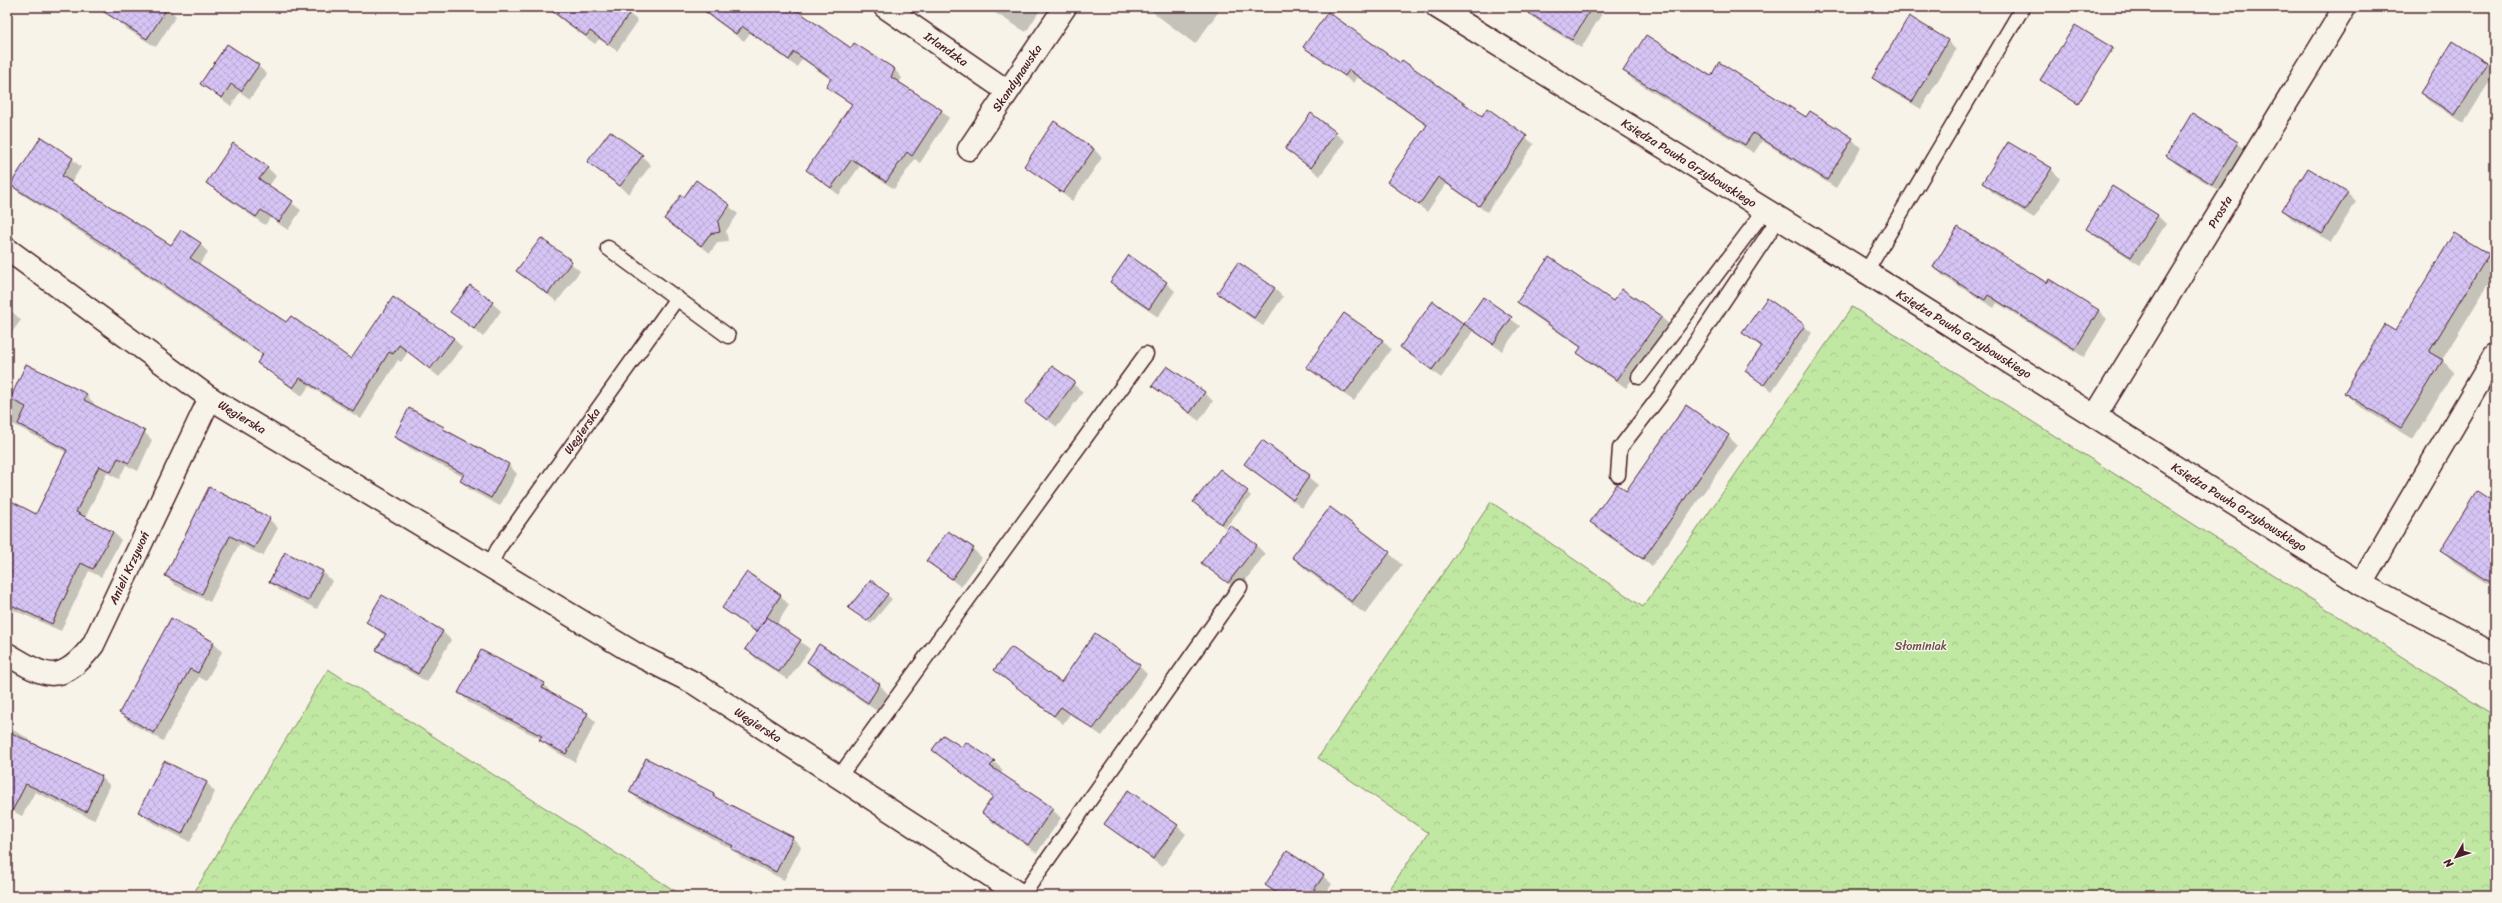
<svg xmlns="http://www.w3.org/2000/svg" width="2502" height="903" font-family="Sriracha,sans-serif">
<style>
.forest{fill:url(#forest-crowns);stroke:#868467}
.shadow{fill:#0003}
.building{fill:url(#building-cross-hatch);stroke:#4a1f2b}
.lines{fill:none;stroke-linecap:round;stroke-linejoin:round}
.lane-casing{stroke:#4a1f2b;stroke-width:17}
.street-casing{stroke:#4a1f2b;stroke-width:25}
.lane{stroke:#f7f3e8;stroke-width:14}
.street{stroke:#f7f3e8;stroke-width:22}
.labels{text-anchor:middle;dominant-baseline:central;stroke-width:3;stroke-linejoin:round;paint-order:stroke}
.street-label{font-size:12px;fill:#4a1f2b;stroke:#f7f3e8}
.park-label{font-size:12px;fill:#685149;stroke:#f7f3e8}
</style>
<defs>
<pattern id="forest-crowns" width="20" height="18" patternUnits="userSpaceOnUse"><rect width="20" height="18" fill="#c1e8a3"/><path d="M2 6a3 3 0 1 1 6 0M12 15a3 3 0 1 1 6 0" fill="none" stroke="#a7c78c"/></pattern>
<pattern id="building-cross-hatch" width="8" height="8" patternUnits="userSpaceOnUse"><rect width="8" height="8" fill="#d6c4f5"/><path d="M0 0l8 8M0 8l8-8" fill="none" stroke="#b9a8d2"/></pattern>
</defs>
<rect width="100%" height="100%" fill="#f7f3e8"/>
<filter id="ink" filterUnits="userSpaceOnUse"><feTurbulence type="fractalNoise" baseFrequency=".025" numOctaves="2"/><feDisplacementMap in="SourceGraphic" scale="8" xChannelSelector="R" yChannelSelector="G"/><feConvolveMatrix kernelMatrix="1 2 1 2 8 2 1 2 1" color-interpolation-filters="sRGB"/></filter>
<g filter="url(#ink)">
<g class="forest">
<path d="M 1852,307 L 2495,716 L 2495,896 L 1385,896 L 1428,833 L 1318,758 L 1491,502 L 1643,607 Z"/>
<path d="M 328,669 L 683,896 L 192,896 Z"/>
</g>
<g class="shadow">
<path d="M 126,7 L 167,7 L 176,16 L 156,47 L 127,29 L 118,20 Z"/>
<path d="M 554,7 L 621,7 L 638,21 L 617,51 L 599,39 L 595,44 L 566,23 L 557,15 Z"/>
<path d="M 705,7 L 791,7 L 851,49 L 854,44 L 895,70 L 902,78 L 899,83 L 942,111 L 949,118 L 920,163 L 915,159 L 894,189 L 860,166 L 839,195 L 807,170 L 852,105 L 827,86 L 831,80 L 802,59 L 797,67 L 750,33 L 744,41 L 711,17 L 703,9 Z"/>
<path d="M 986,7 L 1042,7 L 1026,32 Z"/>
<path d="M 1146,7 L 1222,7 L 1195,44 Z"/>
<path d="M 1532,7 L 1606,7 L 1581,48 L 1538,21 L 1529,12 Z"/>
<path d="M 2262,7 L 2272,7 L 2269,11 Z"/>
<path d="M 1909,18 L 1948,41 L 1956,50 L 1921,109 L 1882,86 L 1873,78 Z"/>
<path d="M 1305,47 L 1401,64 L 1482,117 L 1487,109 L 1534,144 L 1487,212 L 1446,184 L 1427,212 L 1389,182 L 1427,126 L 1357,77 L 1353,83 Z"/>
<path d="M 2487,63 L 2495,73 L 2464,123 L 2430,102 L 2421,93 Z"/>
<path d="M 258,66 L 267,74 L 250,99 L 240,92 L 231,106 L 202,84 Z"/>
<path d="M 1624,71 L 1711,77 L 1852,139 L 1861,148 L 1836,188 L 1762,141 L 1754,153 L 1633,80 Z"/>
<path d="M 1311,115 L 1345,141 L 1320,176 L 1286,149 Z"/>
<path d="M 41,138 L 72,159 L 81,167 L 71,183 L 171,246 L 200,244 L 208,252 L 199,265 L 286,324 L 351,361 L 393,298 L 453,338 L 462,347 L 439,377 L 408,352 L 401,362 L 398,360 L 361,419 L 309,386 L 302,396 L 259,363 L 263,356 L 113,253 L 20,193 L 11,185 Z"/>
<path d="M 2237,142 L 2246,151 L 2221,192 L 2176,164 L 2167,155 Z"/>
<path d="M 1094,149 L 1102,158 L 1072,201 L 1025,165 Z"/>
<path d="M 642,156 L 651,165 L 629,194 L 588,162 Z"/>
<path d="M 267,167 L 276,176 L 269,186 L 301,210 L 288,230 L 270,218 L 265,225 L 216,191 L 207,183 Z"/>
<path d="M 2051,169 L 2060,178 L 2034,218 L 1992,192 L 1984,183 Z"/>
<path d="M 2347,193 L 2356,202 L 2331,242 L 2292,219 L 2283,210 Z"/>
<path d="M 684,198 L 729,206 L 738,214 L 726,231 L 728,241 L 718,242 L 710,253 L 674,227 L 665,219 Z"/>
<path d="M 2157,215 L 2166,224 L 2140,265 L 2096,237 L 2087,228 Z"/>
<path d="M 541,239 L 580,271 L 557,302 L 518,271 Z"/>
<path d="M 2488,255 L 2495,262 L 2495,273 L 2442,360 L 2454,372 L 2413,439 L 2356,404 L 2345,393 L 2395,332 Z"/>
<path d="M 1934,267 L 2047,284 L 2049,280 L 2099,311 L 2107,319 L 2084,357 L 1997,303 L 1994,308 L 1943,276 Z"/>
<path d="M 1111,282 L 1166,283 L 1175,291 L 1158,317 L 1120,291 Z"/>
<path d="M 1274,288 L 1283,297 L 1263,326 L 1227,301 L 1218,292 Z"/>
<path d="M 1484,298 L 1520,326 L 1502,351 L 1473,331 L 1441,378 L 1402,347 L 1433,302 L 1465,325 Z"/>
<path d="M 1519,302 L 1613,303 L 1661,317 L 1670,325 L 1626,388 L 1587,361 L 1579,352 L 1581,348 L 1527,311 Z"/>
<path d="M 492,303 L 501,311 L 483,337 L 452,311 Z"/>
<path d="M 7,307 L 21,320 L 7,339 Z"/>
<path d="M 1804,326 L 1812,333 L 1772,391 L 1746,371 L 1762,348 L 1744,332 Z"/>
<path d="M 1382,340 L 1391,349 L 1354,401 L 1316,375 L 1308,366 Z"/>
<path d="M 27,365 L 86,395 L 94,403 L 93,406 L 144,432 L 152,440 L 138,471 L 126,465 L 119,479 L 107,473 L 85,518 L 113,532 L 121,540 L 101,577 L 89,571 L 61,631 L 7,607 L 7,510 L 36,515 L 67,453 L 7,421 L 7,406 Z"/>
<path d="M 1052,367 L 1083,392 L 1057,427 L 1026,403 Z"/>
<path d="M 1153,386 L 1204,392 L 1213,401 L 1199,421 Z"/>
<path d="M 410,409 L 509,465 L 517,474 L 500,506 L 470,490 L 461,481 L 463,477 L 404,445 L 395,437 Z"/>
<path d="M 1728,436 L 1737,445 L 1652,566 L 1600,531 L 1591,522 L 1626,492 Z"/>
<path d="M 1262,441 L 1318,485 L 1302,508 L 1245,464 Z"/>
<path d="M 210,489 L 269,519 L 278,528 L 263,556 L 239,544 L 210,602 L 175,585 L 166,576 Z"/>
<path d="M 1247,492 L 1251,496 L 1225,528 L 1194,502 Z"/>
<path d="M 2495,504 L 2495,588 L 2454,562 L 2441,549 Z"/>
<path d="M 1256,545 L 1265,554 L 1238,591 L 1203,563 Z"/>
<path d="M 973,549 L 982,558 L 961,587 L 928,561 Z"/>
<path d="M 285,553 L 323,572 L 332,581 L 317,609 L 279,590 L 271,582 Z"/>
<path d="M 1389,553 L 1402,565 L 1365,614 L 1306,570 L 1293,557 Z"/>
<path d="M 747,574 L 781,596 L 789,605 L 777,624 L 810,649 L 788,680 L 755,658 L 747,649 L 757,634 L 724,608 Z"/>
<path d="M 871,582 L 892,599 L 871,624 L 849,608 Z"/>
<path d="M 171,620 L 214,643 L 222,652 L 206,681 L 199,677 L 163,741 L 129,722 L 120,713 Z"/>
<path d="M 367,622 L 443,632 L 451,640 L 427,682 L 386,658 L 377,650 L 385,636 Z"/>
<path d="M 819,645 L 880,685 L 888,694 L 877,711 L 817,671 L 808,662 Z"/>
<path d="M 1139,666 L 1147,674 L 1102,736 L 1070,714 L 1063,724 L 995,670 L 1061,683 Z"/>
<path d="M 544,684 L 552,694 L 587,714 L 596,722 L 575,762 L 549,748 L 541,739 L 468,702 L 460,693 Z"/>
<path d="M 7,727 L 26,737 L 34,745 L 102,777 L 110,786 L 94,820 L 35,792 L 22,816 L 7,808 Z"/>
<path d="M 963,749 L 994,762 L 1003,770 L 1000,774 L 1052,809 L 1061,818 L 1037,853 L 992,822 L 983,813 L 993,798 L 934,750 Z"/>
<path d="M 164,762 L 207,783 L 215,792 L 190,842 L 148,820 L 139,811 Z"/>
<path d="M 630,792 L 714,794 L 722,802 L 793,838 L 801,847 L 784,880 L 741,858 L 732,849 L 639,800 Z"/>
<path d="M 1105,824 L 1177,826 L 1186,834 L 1162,867 Z"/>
<path d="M 1323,876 L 1332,884 L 1324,896 L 1279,896 L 1266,884 Z"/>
</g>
<g class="building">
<path d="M 96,7 L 168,7 L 147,39 Z"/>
<path d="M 546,7 L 634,7 L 608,44 L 590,31 L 586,36 Z"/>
<path d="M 699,7 L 792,7 L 851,48 L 854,43 L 895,69 L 891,77 L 942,110 L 912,156 L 907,152 L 886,182 L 852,159 L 831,188 L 806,170 L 852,104 L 826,87 L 831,78 L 794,52 L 789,60 L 742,26 L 736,34 Z"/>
<path d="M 1519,7 L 1592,7 L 1572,40 Z"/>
<path d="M 1328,12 L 1400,63 L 1402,60 L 1482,116 L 1487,108 L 1527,136 L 1479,206 L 1438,177 L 1419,205 L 1387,182 L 1427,125 L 1349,70 L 1345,76 L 1303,47 Z"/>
<path d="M 1909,16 L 1948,40 L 1912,102 L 1872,78 Z"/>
<path d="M 2075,25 L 2113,48 L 2078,104 L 2040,80 Z"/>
<path d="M 1646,35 L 1711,76 L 1719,62 L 1806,117 L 1810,111 L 1853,138 L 1827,180 L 1753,133 L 1745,145 L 1623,71 Z"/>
<path d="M 2453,41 L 2487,63 L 2455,115 L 2420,93 Z"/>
<path d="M 227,44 L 259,65 L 241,91 L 231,84 L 222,98 L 200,84 Z"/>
<path d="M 1311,113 L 1336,132 L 1311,168 L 1285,149 Z"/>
<path d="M 2192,113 L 2238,142 L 2212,184 L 2166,156 Z"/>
<path d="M 1054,121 L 1094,149 L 1063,193 L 1024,166 Z"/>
<path d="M 610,131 L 643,155 L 620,186 L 587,162 Z"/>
<path d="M 41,137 L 73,158 L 62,176 L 171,245 L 181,230 L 201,243 L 190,258 L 286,322 L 291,316 L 351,359 L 393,297 L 454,338 L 430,369 L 399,345 L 393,354 L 389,352 L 353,411 L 300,378 L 293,388 L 257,363 L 263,354 L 104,244 L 10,185 Z"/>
<path d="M 2008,142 L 2052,168 L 2025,210 L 1982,183 Z"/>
<path d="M 233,143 L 268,167 L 259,179 L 293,201 L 279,222 L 261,210 L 256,217 L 206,183 Z"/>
<path d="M 2308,168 L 2348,192 L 2322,234 L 2282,210 Z"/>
<path d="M 696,180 L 730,205 L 718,222 L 720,232 L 710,234 L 701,246 L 664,219 L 681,195 L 684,197 Z"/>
<path d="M 2112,186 L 2158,215 L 2131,257 L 2086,229 Z"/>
<path d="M 1958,227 L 2047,283 L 2049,279 L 2099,310 L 2075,349 L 1988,295 L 1985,300 L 1933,267 Z"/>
<path d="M 2454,233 L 2489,254 L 2429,352 L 2443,360 L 2401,428 L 2344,393 L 2385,325 L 2395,331 Z"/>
<path d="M 541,238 L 572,261 L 548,294 L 516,271 Z"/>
<path d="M 1129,255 L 1167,282 L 1149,309 L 1110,282 Z"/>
<path d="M 1549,257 L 1613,301 L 1622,289 L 1662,316 L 1617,380 L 1577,353 L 1581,347 L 1517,302 Z"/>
<path d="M 1238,262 L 1275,288 L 1254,318 L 1217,293 Z"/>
<path d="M 470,285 L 493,302 L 474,329 L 450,312 Z"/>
<path d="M 1483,297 L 1512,317 L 1493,344 L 1464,324 Z"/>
<path d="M 1767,298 L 1805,325 L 1764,385 L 1745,371 L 1762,346 L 1742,333 Z"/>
<path d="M 1433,301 L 1464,324 L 1432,370 L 1400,347 Z"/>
<path d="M 1344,313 L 1383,340 L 1345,393 L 1306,367 Z"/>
<path d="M 26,364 L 87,394 L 84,400 L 145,431 L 129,463 L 118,458 L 111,472 L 99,466 L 76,512 L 113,532 L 93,569 L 81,563 L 52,624 L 7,603 L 7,499 L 36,514 L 67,450 L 18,424 L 26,407 L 10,399 Z"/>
<path d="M 1052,366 L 1075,382 L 1047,420 L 1025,403 Z"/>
<path d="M 1167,366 L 1205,392 L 1190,413 L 1152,386 Z"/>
<path d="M 1686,405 L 1729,435 L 1643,559 L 1590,522 L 1617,484 L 1626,491 Z"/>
<path d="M 409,408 L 444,427 L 443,429 L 509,464 L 491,498 L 460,481 L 464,474 L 394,437 Z"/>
<path d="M 1262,440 L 1310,475 L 1293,500 L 1244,464 Z"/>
<path d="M 1220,469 L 1248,491 L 1221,524 L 1193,502 Z"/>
<path d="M 209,487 L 270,518 L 254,548 L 230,536 L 202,594 L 165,576 Z"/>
<path d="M 2477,491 L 2495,503 L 2495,585 L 2440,550 Z"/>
<path d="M 1330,507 L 1390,552 L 1352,602 L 1292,557 Z"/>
<path d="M 1230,525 L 1257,545 L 1228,583 L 1201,563 Z"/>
<path d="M 948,531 L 974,548 L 952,579 L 926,561 Z"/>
<path d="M 285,552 L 323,571 L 308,601 L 269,582 Z"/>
<path d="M 747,572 L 781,595 L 757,632 L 722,608 Z"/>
<path d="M 871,580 L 888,594 L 867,621 L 848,608 Z"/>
<path d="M 382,595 L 443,631 L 418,674 L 376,650 L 386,634 L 366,622 Z"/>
<path d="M 767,617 L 801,640 L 779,672 L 745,649 Z"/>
<path d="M 171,618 L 214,642 L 198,673 L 190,669 L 154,733 L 119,713 Z"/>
<path d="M 1095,633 L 1140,665 L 1093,729 L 1061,707 L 1054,716 L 994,670 L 1011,647 L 1061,682 Z"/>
<path d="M 819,644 L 880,684 L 868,703 L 807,662 Z"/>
<path d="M 481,650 L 545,683 L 542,688 L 588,713 L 566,754 L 539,740 L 542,736 L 458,693 Z"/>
<path d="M 7,731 L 102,776 L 86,812 L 26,784 L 7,821 Z"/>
<path d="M 943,735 L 962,747 L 966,742 L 995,761 L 990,766 L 1053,808 L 1028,845 L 982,813 L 993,796 L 932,750 Z"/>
<path d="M 646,758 L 714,793 L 713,796 L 793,837 L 776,872 L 731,849 L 733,846 L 629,792 Z"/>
<path d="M 164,761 L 207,782 L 182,834 L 138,812 Z"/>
<path d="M 1128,790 L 1178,825 L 1153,859 L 1104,824 Z"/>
<path d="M 1287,851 L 1324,875 L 1310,896 L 1281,896 L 1265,885 Z"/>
</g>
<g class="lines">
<g class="lane-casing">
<g id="lane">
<path d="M 608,248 L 728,336"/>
<path d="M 1866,272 L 2023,7"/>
<path d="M 1639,377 L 1765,210"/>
<path d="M 1618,475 L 1620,448 L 1660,396 L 1779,218"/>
<path d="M 490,565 L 498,549 L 677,298"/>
<path d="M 839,777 L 1146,354"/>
<path d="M 1022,896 L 1240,587"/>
</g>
</g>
<g class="street-casing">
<g id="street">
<path d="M 885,7 L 1007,91"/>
<path d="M 1437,7 L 1866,272 L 2361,584 L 2495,655"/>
<path d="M 969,149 L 1065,7"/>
<path d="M 7,249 L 210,398 L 634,653 L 694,683 L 1022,896"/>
<path d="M 2095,416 L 2345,7"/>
<path d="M 2361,584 L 2495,355"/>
<path d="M 7,654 C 47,678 61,686 93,645 L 210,398"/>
</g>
</g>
<use href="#lane" class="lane"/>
<use href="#street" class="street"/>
</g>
</g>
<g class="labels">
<g class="street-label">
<text transform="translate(946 49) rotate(35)">Irlandzka</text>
<text transform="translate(1017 78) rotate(-56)">Skandynawska</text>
<text transform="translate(1689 163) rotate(32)">Księdza Pawła Grzybowskiego</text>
<text transform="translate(2220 212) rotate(-59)">Prosta</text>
<text transform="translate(1964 334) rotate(32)">Księdza Pawła Grzybowskiego</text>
<text transform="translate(242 417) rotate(31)">Węgierska</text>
<text transform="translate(582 431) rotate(-55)">Węgierska</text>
<text transform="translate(2239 507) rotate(32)">Księdza Pawła Grzybowskiego</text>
<text transform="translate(129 568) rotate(-65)">Anieli Krzywoń</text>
<text transform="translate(758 725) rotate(33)">Węgierska</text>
</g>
<g class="park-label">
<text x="1921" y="646">Słominiak</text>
</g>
</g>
<rect width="2502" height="903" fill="none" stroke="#f7f3e8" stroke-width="24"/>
<rect x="12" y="12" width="2478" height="879" fill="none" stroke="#4a1f2b" stroke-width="1.5" filter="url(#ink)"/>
<g transform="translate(2456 857) rotate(231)" stroke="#f7f3e8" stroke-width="3" paint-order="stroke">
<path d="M0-3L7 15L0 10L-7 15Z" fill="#4a1f2b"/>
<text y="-6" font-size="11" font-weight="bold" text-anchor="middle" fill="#4a1f2b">N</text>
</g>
</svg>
